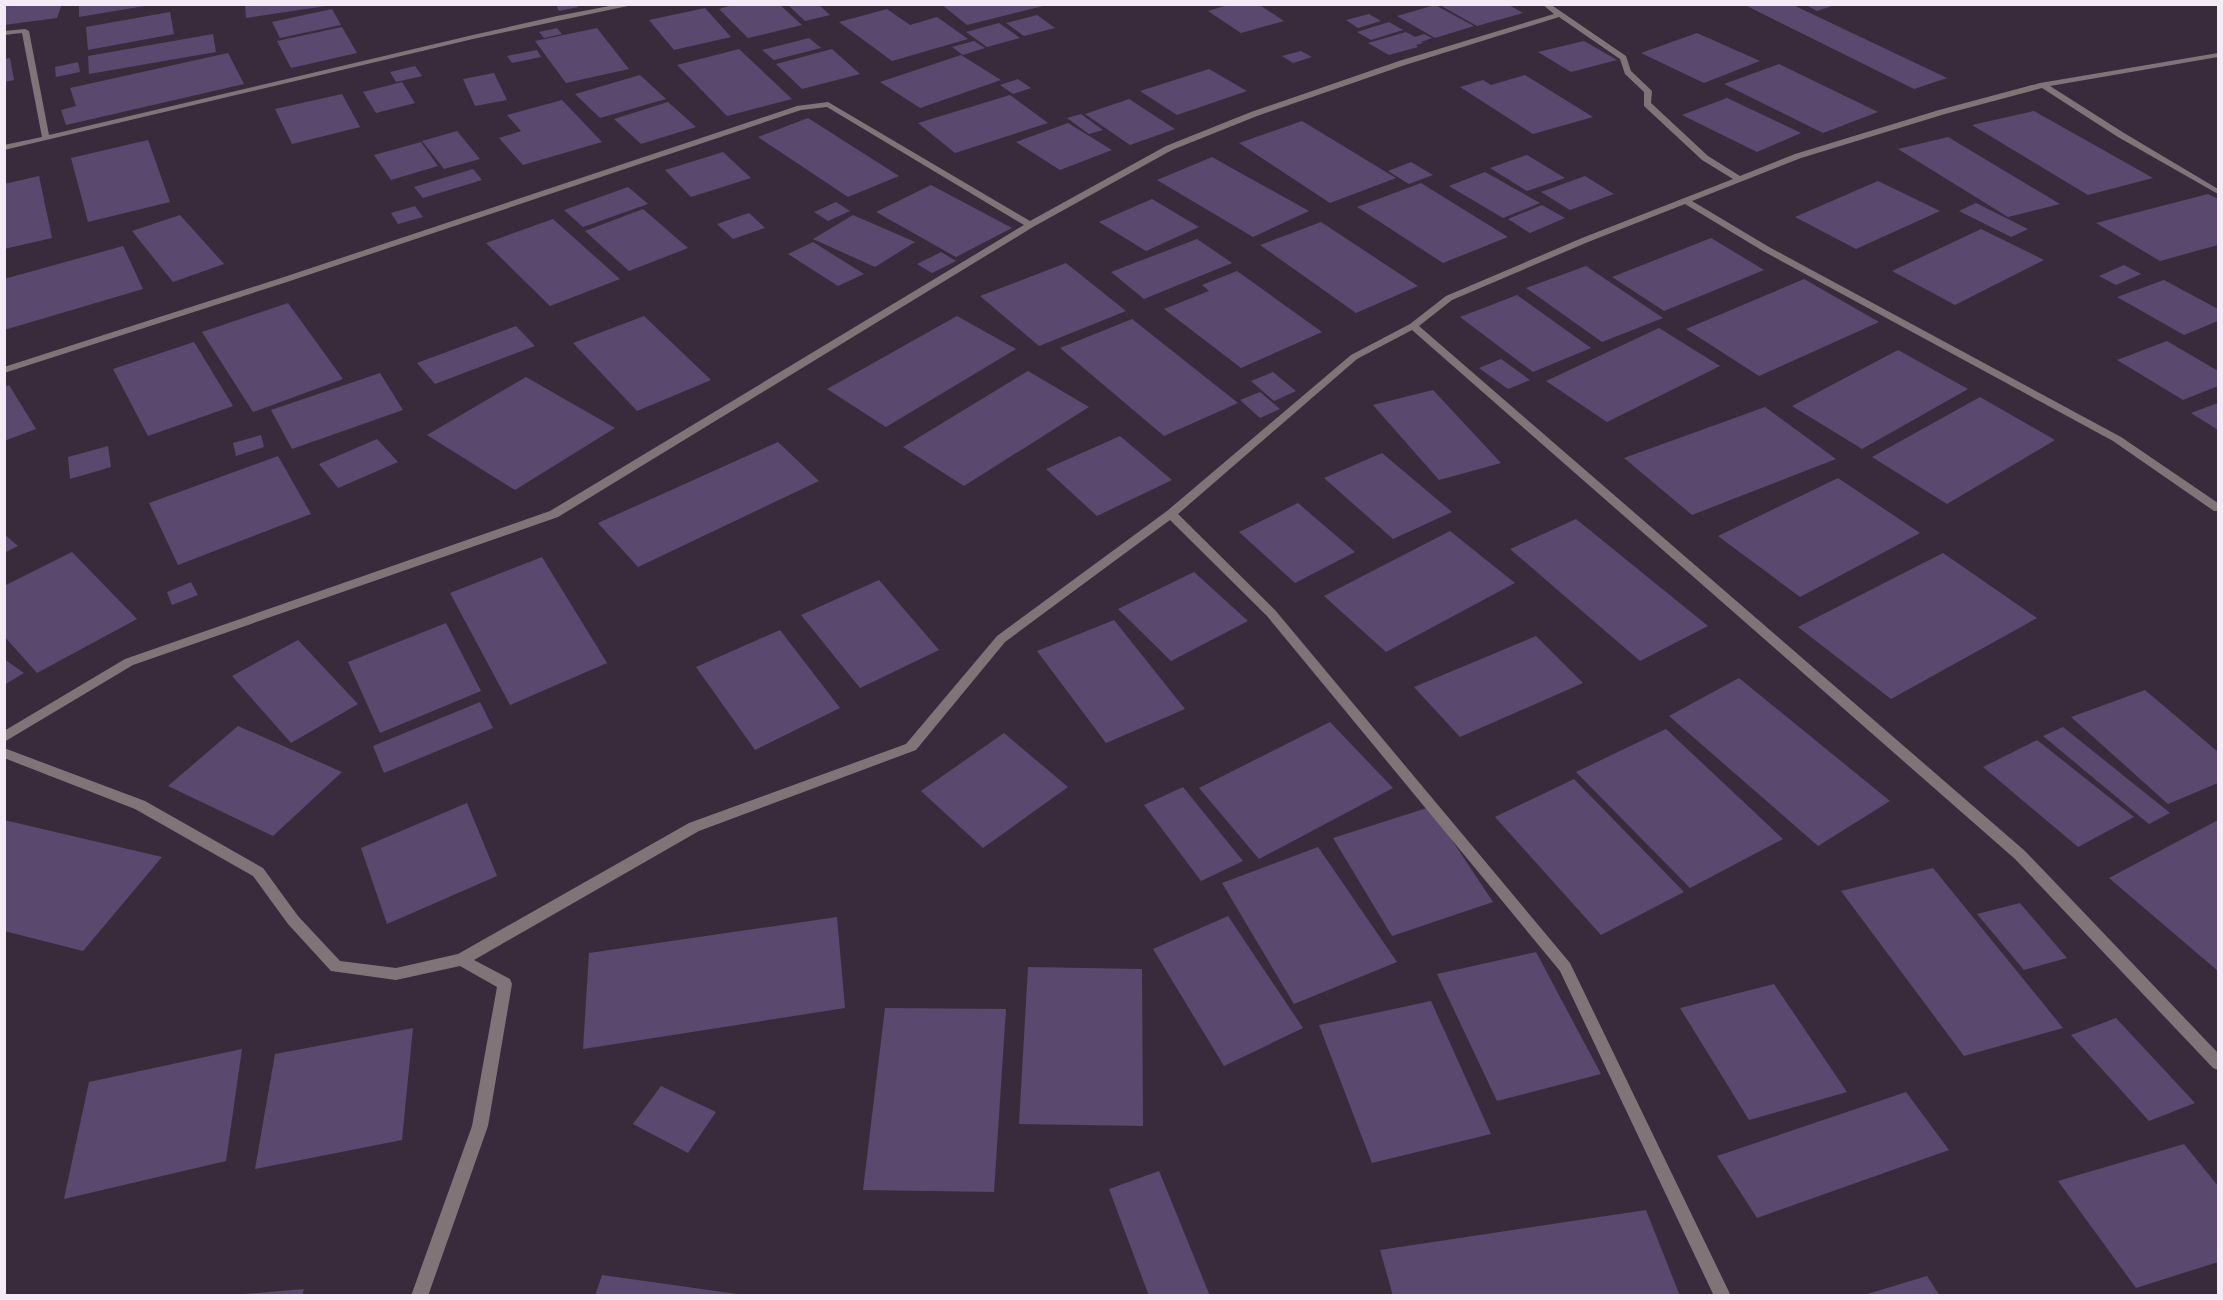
<svg xmlns="http://www.w3.org/2000/svg" width="2223" height="1300" font-family="'Varela Round',sans-serif">
<style>
.building{fill:#5a486e}
.lines{fill:none;stroke-linecap:round;stroke-linejoin:round}
.street{fill:#807479;fill-rule:evenodd}
</style>
<rect width="100%" height="100%" fill="#3a2b3c"/>
<g class="building">
<path d="M 4,4 L 62,4 L 57,18 L 4,25 Z"/>
<path d="M 79,4 L 145,4 L 145,6 L 79,17 Z"/>
<path d="M 245,4 L 326,4 L 326,6 L 246,18 Z"/>
<path d="M 556,4 L 576,4 L 578,7 L 559,11 Z"/>
<path d="M 736,4 L 779,4 L 802,25 L 748,38 L 719,9 Z"/>
<path d="M 787,4 L 818,4 L 830,15 L 805,21 Z"/>
<path d="M 941,4 L 1047,4 L 1047,5 L 967,25 Z"/>
<path d="M 1231,4 L 1258,4 L 1284,21 L 1241,33 L 1208,11 Z"/>
<path d="M 1438,4 L 1507,4 L 1523,13 L 1477,26 Z"/>
<path d="M 1743,4 L 1791,4 L 1947,78 L 1914,89 Z"/>
<path d="M 1804,4 L 1835,4 L 1835,5 L 1817,11 Z"/>
<path d="M 1435,5 L 1474,26 L 1435,38 L 1397,16 Z"/>
<path d="M 705,8 L 731,37 L 674,50 L 649,20 Z"/>
<path d="M 332,9 L 341,25 L 280,38 L 272,22 Z"/>
<path d="M 887,9 L 910,25 L 937,17 L 968,39 L 892,61 L 839,22 Z"/>
<path d="M 170,12 L 174,34 L 88,50 L 86,27 Z"/>
<path d="M 1369,14 L 1381,21 L 1358,28 L 1346,20 Z"/>
<path d="M 1037,15 L 1055,28 L 1024,36 L 1006,23 Z"/>
<path d="M 1389,22 L 1403,30 L 1371,40 L 1357,32 Z"/>
<path d="M 999,23 L 1020,38 L 987,47 L 966,32 Z"/>
<path d="M 342,27 L 357,53 L 291,68 L 277,41 Z"/>
<path d="M 557,28 L 562,34 L 544,38 L 539,32 Z"/>
<path d="M 597,28 L 629,69 L 566,83 L 535,41 Z"/>
<path d="M 1406,32 L 1415,37 L 1424,34 L 1432,38 L 1421,42 L 1423,43 L 1416,45 L 1418,47 L 1389,55 L 1368,43 Z"/>
<path d="M 1697,33 L 1760,61 L 1704,83 L 1641,53 Z"/>
<path d="M 213,34 L 216,52 L 89,74 L 88,56 Z"/>
<path d="M 809,38 L 821,48 L 774,60 L 762,50 Z"/>
<path d="M 974,41 L 985,48 L 963,55 L 952,47 Z"/>
<path d="M 1584,41 L 1617,60 L 1571,72 L 1538,52 Z"/>
<path d="M 739,49 L 792,99 L 727,116 L 677,65 Z"/>
<path d="M 832,49 L 860,74 L 802,89 L 776,64 Z"/>
<path d="M 537,50 L 541,57 L 512,63 L 507,56 Z"/>
<path d="M 1301,51 L 1312,57 L 1293,63 L 1282,56 Z"/>
<path d="M 228,53 L 244,84 L 66,125 L 61,110 L 76,106 L 70,88 Z"/>
<path d="M 961,55 L 1001,80 L 920,108 L 880,82 Z"/>
<path d="M 10,58 L 14,80 L 4,82 L 4,59 Z"/>
<path d="M 78,62 L 80,72 L 56,77 L 55,67 Z"/>
<path d="M 1779,64 L 1878,112 L 1823,133 L 1724,84 Z"/>
<path d="M 415,66 L 422,76 L 396,82 L 390,72 Z"/>
<path d="M 1209,69 L 1247,91 L 1177,115 L 1140,91 Z"/>
<path d="M 494,73 L 507,100 L 475,106 L 463,79 Z"/>
<path d="M 640,75 L 666,99 L 600,118 L 575,94 Z"/>
<path d="M 1525,75 L 1593,117 L 1533,134 L 1460,87 L 1483,80 L 1491,85 Z"/>
<path d="M 1018,79 L 1031,88 L 1013,94 L 1000,85 Z"/>
<path d="M 402,82 L 415,103 L 376,113 L 363,92 Z"/>
<path d="M 342,94 L 360,127 L 292,144 L 275,109 Z"/>
<path d="M 1010,95 L 1048,123 L 955,153 L 918,123 Z"/>
<path d="M 1727,98 L 1801,133 L 1757,152 L 1682,115 Z"/>
<path d="M 1129,99 L 1175,129 L 1130,145 L 1085,114 Z"/>
<path d="M 562,100 L 602,142 L 523,165 L 499,138 L 521,131 L 507,115 Z"/>
<path d="M 668,102 L 696,127 L 641,144 L 614,119 Z"/>
<path d="M 2034,111 L 2153,178 L 2088,195 L 1972,125 Z"/>
<path d="M 1081,114 L 1103,130 L 1089,134 L 1067,118 Z"/>
<path d="M 808,118 L 899,176 L 848,197 L 758,137 Z"/>
<path d="M 1302,121 L 1396,178 L 1330,203 L 1239,143 Z"/>
<path d="M 1068,123 L 1112,150 L 1060,170 L 1016,142 Z"/>
<path d="M 457,131 L 480,159 L 444,169 L 422,141 Z"/>
<path d="M 1948,137 L 2060,204 L 2008,217 L 1898,149 Z"/>
<path d="M 148,140 L 170,202 L 88,222 L 71,158 Z"/>
<path d="M 421,142 L 438,166 L 391,180 L 374,155 Z"/>
<path d="M 723,152 L 751,178 L 691,197 L 665,170 Z"/>
<path d="M 1527,155 L 1565,178 L 1527,191 L 1490,168 Z"/>
<path d="M 1212,157 L 1309,211 L 1253,237 L 1157,180 Z"/>
<path d="M 1411,162 L 1433,175 L 1409,184 L 1388,171 Z"/>
<path d="M 473,169 L 482,180 L 423,198 L 414,187 Z"/>
<path d="M 1485,172 L 1540,203 L 1503,218 L 1449,186 Z"/>
<path d="M 39,176 L 52,238 L 4,249 L 4,184 Z"/>
<path d="M 1585,176 L 1614,194 L 1570,210 L 1541,192 Z"/>
<path d="M 1878,181 L 1940,211 L 1856,249 L 1795,217 Z"/>
<path d="M 1421,183 L 1508,237 L 1443,263 L 1357,207 Z"/>
<path d="M 931,185 L 1012,228 L 956,257 L 876,212 Z"/>
<path d="M 628,187 L 648,204 L 583,227 L 564,210 Z"/>
<path d="M 2208,194 L 2218,199 L 2218,245 L 2160,261 L 2096,223 Z"/>
<path d="M 1152,199 L 1199,227 L 1146,251 L 1099,222 Z"/>
<path d="M 836,202 L 850,211 L 828,221 L 814,212 Z"/>
<path d="M 1976,203 L 2028,229 L 2011,237 L 1959,211 Z"/>
<path d="M 1542,205 L 1565,218 L 1530,233 L 1508,219 Z"/>
<path d="M 415,206 L 423,217 L 398,224 L 391,213 Z"/>
<path d="M 643,209 L 688,248 L 629,271 L 585,231 Z"/>
<path d="M 749,213 L 765,228 L 733,239 L 717,224 Z"/>
<path d="M 180,215 L 224,264 L 173,282 L 132,231 Z"/>
<path d="M 853,215 L 915,242 L 875,267 L 813,239 Z"/>
<path d="M 553,219 L 620,279 L 550,306 L 486,243 Z"/>
<path d="M 1321,222 L 1418,286 L 1356,313 L 1260,245 Z"/>
<path d="M 1981,229 L 2044,260 L 1955,305 L 1892,271 Z"/>
<path d="M 1711,238 L 1764,270 L 1664,311 L 1612,277 Z"/>
<path d="M 1197,239 L 1232,263 L 1144,299 L 1111,272 Z"/>
<path d="M 813,242 L 864,274 L 838,286 L 788,254 Z"/>
<path d="M 123,246 L 143,289 L 4,330 L 4,279 Z"/>
<path d="M 941,252 L 956,261 L 932,273 L 917,264 Z"/>
<path d="M 1066,263 L 1126,311 L 1039,346 L 980,296 Z"/>
<path d="M 2124,265 L 2141,274 L 2116,285 L 2099,276 Z"/>
<path d="M 1586,266 L 1663,318 L 1602,342 L 1526,288 Z"/>
<path d="M 1237,271 L 1322,332 L 1241,368 L 1164,309 L 1209,291 L 1202,285 Z"/>
<path d="M 1804,279 L 1879,322 L 1759,376 L 1686,329 Z"/>
<path d="M 2164,280 L 2218,309 L 2218,321 L 2184,335 L 2117,297 Z"/>
<path d="M 1517,295 L 1591,348 L 1533,372 L 1460,317 Z"/>
<path d="M 288,303 L 343,379 L 253,412 L 202,332 Z"/>
<path d="M 644,316 L 711,380 L 637,411 L 573,343 Z"/>
<path d="M 957,316 L 1016,349 L 886,427 L 827,389 Z"/>
<path d="M 1132,319 L 1238,403 L 1164,436 L 1060,348 Z"/>
<path d="M 516,326 L 535,346 L 435,384 L 417,363 Z"/>
<path d="M 1659,328 L 1720,366 L 1607,422 L 1546,381 Z"/>
<path d="M 2167,341 L 2218,371 L 2218,386 L 2183,400 L 2117,360 Z"/>
<path d="M 194,342 L 233,406 L 148,436 L 113,369 Z"/>
<path d="M 1898,350 L 1968,389 L 1862,449 L 1792,406 Z"/>
<path d="M 1501,359 L 1530,380 L 1508,389 L 1479,368 Z"/>
<path d="M 1028,371 L 1089,407 L 964,486 L 903,447 Z"/>
<path d="M 1273,372 L 1296,391 L 1274,401 L 1251,381 Z"/>
<path d="M 380,373 L 403,410 L 292,449 L 271,410 Z"/>
<path d="M 526,377 L 615,428 L 515,490 L 427,435 Z"/>
<path d="M 9,385 L 36,429 L 4,441 L 4,387 Z"/>
<path d="M 1433,390 L 1501,463 L 1439,480 L 1373,405 Z"/>
<path d="M 1260,392 L 1280,409 L 1260,418 L 1240,400 Z"/>
<path d="M 1980,397 L 2055,440 L 1947,504 L 1872,457 Z"/>
<path d="M 2218,403 L 2218,430 L 2191,413 Z"/>
<path d="M 1765,407 L 1836,459 L 1692,515 L 1624,458 Z"/>
<path d="M 261,435 L 264,447 L 236,456 L 233,443 Z"/>
<path d="M 1120,436 L 1172,480 L 1097,516 L 1046,469 Z"/>
<path d="M 377,439 L 398,462 L 338,488 L 319,464 Z"/>
<path d="M 778,442 L 819,481 L 638,567 L 598,523 Z"/>
<path d="M 108,446 L 111,467 L 70,479 L 68,457 Z"/>
<path d="M 1382,453 L 1452,512 L 1393,539 L 1324,478 Z"/>
<path d="M 278,456 L 311,514 L 178,565 L 149,503 Z"/>
<path d="M 1838,478 L 1920,533 L 1800,597 L 1718,536 Z"/>
<path d="M 1298,503 L 1355,552 L 1295,583 L 1239,532 Z"/>
<path d="M 1576,519 L 1708,626 L 1640,661 L 1510,549 Z"/>
<path d="M 1450,531 L 1515,583 L 1386,652 L 1324,596 Z"/>
<path d="M 4,534 L 18,546 L 4,553 Z"/>
<path d="M 72,552 L 137,619 L 37,673 L 4,636 L 4,586 Z"/>
<path d="M 1943,553 L 2037,618 L 1891,699 L 1798,627 Z"/>
<path d="M 542,557 L 607,663 L 510,705 L 450,593 Z"/>
<path d="M 1194,572 L 1248,621 L 1171,661 L 1118,609 Z"/>
<path d="M 879,580 L 939,650 L 860,688 L 801,615 Z"/>
<path d="M 191,582 L 198,595 L 172,605 L 167,592 Z"/>
<path d="M 1114,620 L 1185,709 L 1106,743 L 1037,651 Z"/>
<path d="M 446,623 L 481,691 L 380,733 L 348,662 Z"/>
<path d="M 780,630 L 840,708 L 755,750 L 696,667 Z"/>
<path d="M 1536,636 L 1583,683 L 1460,737 L 1414,687 Z"/>
<path d="M 298,640 L 358,704 L 291,743 L 232,676 Z"/>
<path d="M 4,659 L 24,673 L 4,685 Z"/>
<path d="M 1739,678 L 1890,801 L 1818,846 L 1669,716 Z"/>
<path d="M 2145,690 L 2218,752 L 2218,783 L 2168,804 L 2071,717 Z"/>
<path d="M 480,702 L 493,728 L 384,773 L 373,746 Z"/>
<path d="M 1330,722 L 1393,788 L 1259,859 L 1199,788 Z"/>
<path d="M 238,726 L 342,772 L 273,836 L 168,786 Z"/>
<path d="M 2063,727 L 2170,813 L 2149,824 L 2043,736 Z"/>
<path d="M 1666,729 L 1783,839 L 1690,888 L 1576,772 Z"/>
<path d="M 1004,733 L 1068,787 L 983,848 L 921,791 Z"/>
<path d="M 2037,740 L 2134,817 L 2078,847 L 1983,767 Z"/>
<path d="M 1574,779 L 1684,892 L 1601,935 L 1495,817 Z"/>
<path d="M 1183,787 L 1243,861 L 1201,881 L 1144,805 Z"/>
<path d="M 467,803 L 497,876 L 387,924 L 361,848 Z"/>
<path d="M 1430,807 L 1493,902 L 1392,936 L 1333,838 Z"/>
<path d="M 4,820 L 162,857 L 83,951 L 4,931 Z"/>
<path d="M 2218,820 L 2218,971 L 2109,878 Z"/>
<path d="M 1318,847 L 1397,962 L 1294,1004 L 1222,883 Z"/>
<path d="M 1933,868 L 2063,1028 L 1964,1056 L 1841,891 Z"/>
<path d="M 2020,903 L 2067,958 L 2024,970 L 1977,914 Z"/>
<path d="M 1228,916 L 1303,1028 L 1224,1066 L 1153,949 Z"/>
<path d="M 837,917 L 845,1008 L 583,1049 L 589,953 Z"/>
<path d="M 1536,952 L 1601,1074 L 1497,1101 L 1437,974 Z"/>
<path d="M 1028,967 L 1142,969 L 1143,1126 L 1019,1124 Z"/>
<path d="M 1774,984 L 1847,1092 L 1749,1120 L 1680,1008 Z"/>
<path d="M 1431,1001 L 1491,1134 L 1372,1163 L 1319,1025 Z"/>
<path d="M 885,1008 L 1006,1009 L 994,1192 L 863,1190 Z"/>
<path d="M 2116,1018 L 2195,1103 L 2149,1121 L 2071,1035 Z"/>
<path d="M 413,1028 L 402,1140 L 255,1169 L 275,1054 Z"/>
<path d="M 242,1049 L 226,1161 L 64,1199 L 89,1082 Z"/>
<path d="M 661,1086 L 716,1112 L 688,1153 L 633,1124 Z"/>
<path d="M 1906,1092 L 1949,1150 L 1757,1218 L 1717,1156 Z"/>
<path d="M 2184,1144 L 2218,1186 L 2218,1262 L 2136,1288 L 2058,1181 Z"/>
<path d="M 1159,1171 L 1210,1296 L 1149,1296 L 1109,1189 Z"/>
<path d="M 1646,1210 L 1680,1296 L 1393,1296 L 1380,1250 Z"/>
<path d="M 602,1275 L 737,1294 L 737,1296 L 595,1296 Z"/>
<path d="M 1927,1276 L 1940,1296 L 1864,1296 L 1864,1295 Z"/>
<path d="M 304,1289 L 302,1296 L 244,1296 L 244,1294 Z"/>
</g>
<g class="lines">
<g class="street">
<path d="M 620,4 L 637,4 L 473,39 L 4,150 L 4,145 L 42,137 L 22,33 L 4,35 L 4,31 L 25,29 L 29,31 L 49,135 L 473,35 L 557,16 Z"/>
<path d="M 1542,4 L 1550,4 L 1626,56 L 1631,71 L 1652,91 L 1651,103 L 1708,156 L 1740,176 L 1795,154 L 1939,110 L 2040,83 L 2218,53 L 2218,57 L 2050,86 L 2124,133 L 2218,189 L 2218,194 L 2118,137 L 2042,88 L 1945,114 L 1801,158 L 1692,201 L 1769,247 L 2121,437 L 2218,503 L 2218,511 L 2214,511 L 2113,441 L 1763,251 L 1685,204 L 1588,242 L 1452,300 L 1419,326 L 2025,851 L 2218,1053 L 2218,1070 L 2213,1068 L 2015,859 L 1412,330 L 1357,359 L 1178,514 L 1275,610 L 1570,963 L 1731,1296 L 1714,1296 L 1560,971 L 1267,616 L 1170,520 L 1005,642 L 916,750 L 699,831 L 474,960 L 510,979 L 512,984 L 488,1126 L 428,1296 L 411,1296 L 472,1126 L 497,987 L 460,966 L 396,980 L 331,971 L 288,924 L 253,876 L 135,809 L 4,758 L 4,748 L 145,801 L 263,868 L 298,916 L 340,961 L 396,968 L 458,954 L 689,823 L 906,744 L 997,636 L 1167,511 L 1351,355 L 1410,324 L 1446,296 L 1582,238 L 1733,179 L 1702,160 L 1644,106 L 1644,92 L 1625,74 L 1620,59 L 1559,17 L 1405,65 L 1257,116 L 1172,150 L 1033,227 L 558,517 L 133,665 L 4,742 L 4,731 L 125,659 L 550,511 L 1024,225 L 827,107 L 801,110 L 287,282 L 4,373 L 4,367 L 281,278 L 797,106 L 828,102 L 1030,221 L 1166,146 L 1251,112 L 1399,61 L 1554,14 Z"/>
</g>
</g>
<rect width="2223" height="1300" fill="none" stroke="#f5ebf6" stroke-width="12"/>
</svg>
